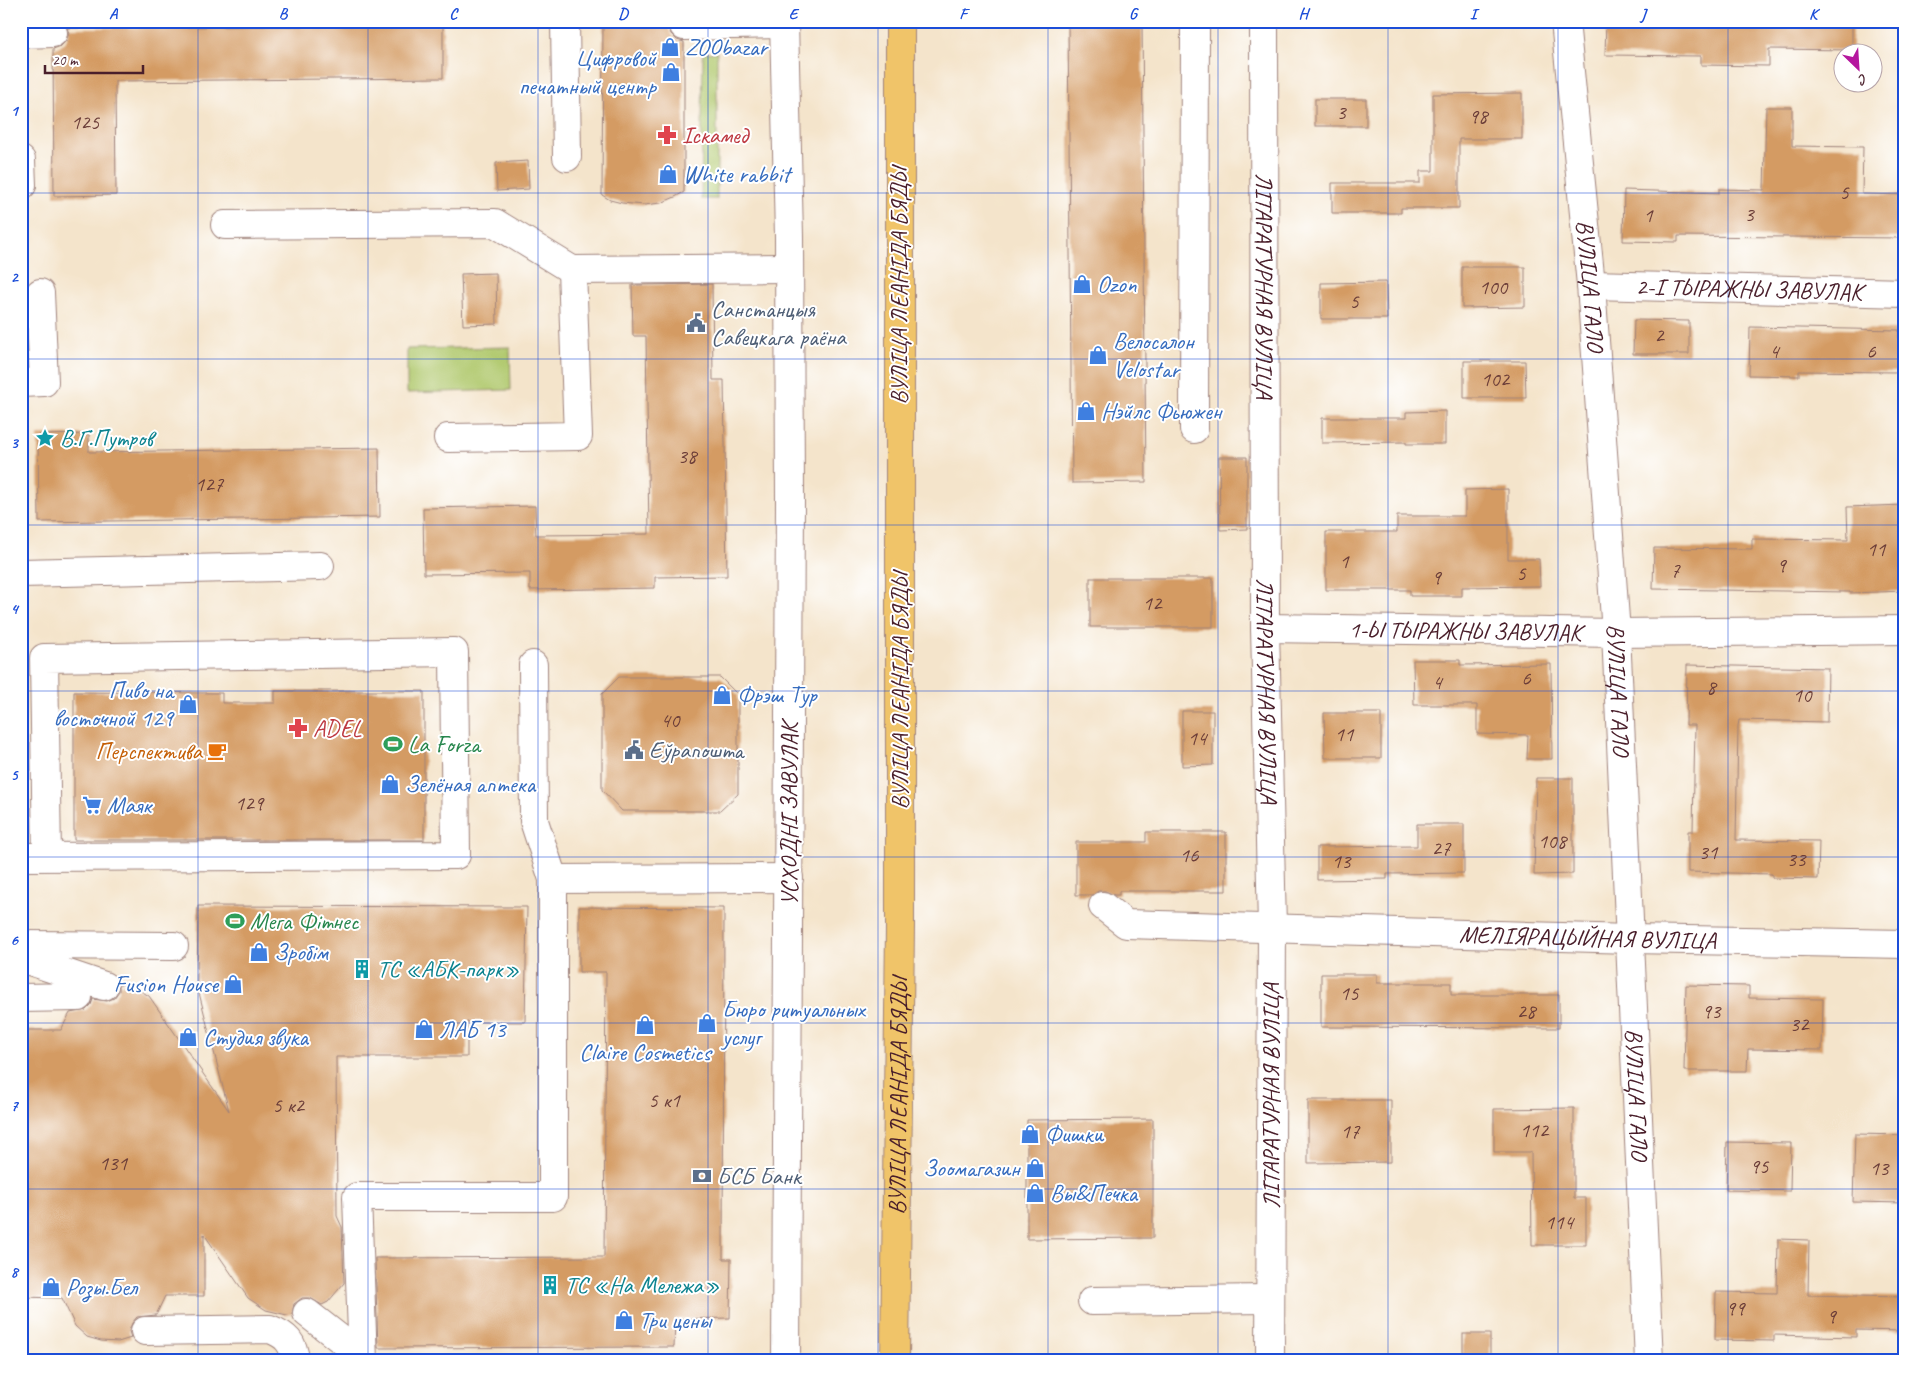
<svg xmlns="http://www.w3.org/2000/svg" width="1926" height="1382" font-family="Caveat,sans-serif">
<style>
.green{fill:#b1c96e;stroke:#7e744c}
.building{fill:#d49b63}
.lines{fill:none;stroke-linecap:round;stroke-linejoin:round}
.minor-casing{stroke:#9f827b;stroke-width:30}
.major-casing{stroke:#9f827b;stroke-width:30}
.minor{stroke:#fff;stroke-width:28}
.major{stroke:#f0c469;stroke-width:28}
.grid{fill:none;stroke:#1d4ed8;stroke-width:1;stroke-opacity:0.55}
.labels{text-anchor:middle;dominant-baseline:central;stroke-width:4;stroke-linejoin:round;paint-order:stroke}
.number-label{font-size:21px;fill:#6c3e39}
.shop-label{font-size:24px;fill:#366cbe;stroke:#fff;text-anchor:start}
.health-label{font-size:24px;fill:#be3a42;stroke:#fff;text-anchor:start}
.street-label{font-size:24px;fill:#4a1f2b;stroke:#fff}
.service-label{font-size:24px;fill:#4e5e75;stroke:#fff;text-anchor:start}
.culture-label{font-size:24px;fill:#0d838f;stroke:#fff;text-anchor:start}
.leisure-label{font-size:24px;fill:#27864d;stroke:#fff;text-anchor:start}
.food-label{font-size:24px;fill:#c56008;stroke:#fff;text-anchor:end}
.neatline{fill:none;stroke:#1d4ed8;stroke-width:2}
.grid-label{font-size:16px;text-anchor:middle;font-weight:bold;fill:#1d4ed8}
</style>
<rect width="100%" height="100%" fill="#fff"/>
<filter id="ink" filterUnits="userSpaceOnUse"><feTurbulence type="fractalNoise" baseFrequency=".02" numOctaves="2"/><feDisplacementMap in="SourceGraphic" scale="10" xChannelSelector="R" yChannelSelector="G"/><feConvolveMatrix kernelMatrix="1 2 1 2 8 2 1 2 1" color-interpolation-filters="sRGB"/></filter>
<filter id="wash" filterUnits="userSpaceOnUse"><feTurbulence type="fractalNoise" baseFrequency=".0096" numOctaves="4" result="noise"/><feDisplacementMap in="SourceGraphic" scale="20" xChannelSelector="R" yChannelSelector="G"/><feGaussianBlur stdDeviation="1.12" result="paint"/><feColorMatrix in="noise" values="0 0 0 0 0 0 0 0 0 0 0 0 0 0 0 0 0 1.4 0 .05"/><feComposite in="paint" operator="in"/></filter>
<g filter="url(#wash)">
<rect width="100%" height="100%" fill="#f4e4cb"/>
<g class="green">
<path d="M 717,52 L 717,199 L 701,199 L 703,53 Z"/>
<path d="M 510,347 L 511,390 L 407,393 L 407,349 Z"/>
</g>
<g id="blocks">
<g class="building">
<path d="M 603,21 L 670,21 L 668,27 L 671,34 L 677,40 L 684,42 L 684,192 L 675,197 L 661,203 L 644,205 L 622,203 L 610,200 L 602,195 Z"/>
<path d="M 1068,21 L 1142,21 L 1146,482 L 1072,483 Z"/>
<path d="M 1606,21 L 1852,21 L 1852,50 L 1769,49 L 1769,66 L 1701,65 L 1701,56 L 1605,55 Z"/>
<path d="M 443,25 L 443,78 L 115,81 L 116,195 L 54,196 L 53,49 L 61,46 L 66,41 L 69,33 L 67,28 Z"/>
<path d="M 1522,93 L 1522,139 L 1459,139 L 1459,208 L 1401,208 L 1401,213 L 1332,213 L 1332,183 L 1420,183 L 1420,171 L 1433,171 L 1433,94 Z"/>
<rect x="1315" y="99" width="51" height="27"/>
<path d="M 1766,107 L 1792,107 L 1792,146 L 1863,147 L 1862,194 L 1905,195 L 1905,238 L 1678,236 L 1678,242 L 1623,241 L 1624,190 L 1719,193 L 1719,189 L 1764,190 Z"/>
<path d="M 528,161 L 529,189 L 497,191 L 496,163 Z"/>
<path d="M 1462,267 L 1525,267 L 1525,307 L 1462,308 Z"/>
<path d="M 496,273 L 497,324 L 463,325 L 461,274 Z"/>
<path d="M 1386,282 L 1387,319 L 1321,319 L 1321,283 Z"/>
<path d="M 712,284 L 713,380 L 724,380 L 727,576 L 655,577 L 655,588 L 530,590 L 530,573 L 424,574 L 423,508 L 535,506 L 536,535 L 649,534 L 646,336 L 633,336 L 632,285 Z"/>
<path d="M 1634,320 L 1689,321 L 1689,354 L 1633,354 Z"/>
<path d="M 1750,327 L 1899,330 L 1898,372 L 1799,371 L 1799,376 L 1749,375 Z"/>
<path d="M 1464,361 L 1525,361 L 1526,398 L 1464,398 Z"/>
<path d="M 1445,411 L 1445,444 L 1406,444 L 1406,442 L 1322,443 L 1322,418 L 1406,418 L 1406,412 Z"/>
<path d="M 89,434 L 89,452 L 379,448 L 380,517 L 39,522 L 38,435 Z"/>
<path d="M 1219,457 L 1247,457 L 1247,529 L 1220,530 Z"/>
<path d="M 1508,489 L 1508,559 L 1539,559 L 1540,586 L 1462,587 L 1462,596 L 1410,596 L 1410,590 L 1326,590 L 1326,532 L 1397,532 L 1397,516 L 1465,516 L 1465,490 Z"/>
<path d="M 1905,505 L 1905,591 L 1850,593 L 1850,592 L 1653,589 L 1654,548 L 1752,549 L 1752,539 L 1848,540 L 1847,507 Z"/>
<rect x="1090" y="578" width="123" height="49"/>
<path d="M 1413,660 L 1460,660 L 1460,665 L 1551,664 L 1552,759 L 1527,759 L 1528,735 L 1477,734 L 1477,705 L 1414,705 Z"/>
<path d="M 1687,665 L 1828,668 L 1827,722 L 1739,720 L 1738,726 L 1736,840 L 1819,841 L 1818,879 L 1772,878 L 1772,874 L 1688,872 L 1688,831 L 1693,831 L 1695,725 L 1686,725 Z"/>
<path d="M 619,677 L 720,677 L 738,695 L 738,794 L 720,811 L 622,811 L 602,790 L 602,694 Z"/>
<path d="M 275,691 L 424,691 L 424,840 L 74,840 L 74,692 L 222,693 L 222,703 L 275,703 Z"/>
<path d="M 1182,711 L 1213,711 L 1213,765 L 1182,766 Z"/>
<path d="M 1324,713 L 1381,713 L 1381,758 L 1325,758 Z"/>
<path d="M 1536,778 L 1573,778 L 1573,874 L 1534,875 Z"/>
<path d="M 1417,824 L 1464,824 L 1464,873 L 1387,874 L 1387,879 L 1317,880 L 1317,847 L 1417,846 Z"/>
<path d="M 1146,832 L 1226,832 L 1226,891 L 1119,891 L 1119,895 L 1114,895 L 1105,891 L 1098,891 L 1093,895 L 1076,895 L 1076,842 L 1146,842 Z"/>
<path d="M 198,906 L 527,907 L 525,1022 L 467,1022 L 467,1057 L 336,1057 L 337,1216 L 342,1227 L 344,1283 L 328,1302 L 322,1305 L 310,1298 L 302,1298 L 294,1304 L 292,1314 L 287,1315 L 266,1310 L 248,1298 L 204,1234 L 204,1296 L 165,1296 L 156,1315 L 137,1317 L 132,1323 L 129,1331 L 131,1338 L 118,1342 L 101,1341 L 87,1337 L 75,1326 L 62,1298 L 21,1297 L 21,1030 L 61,1030 L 70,1013 L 86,1010 L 91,1005 L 93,999 L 107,1001 L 114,998 L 119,991 L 119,984 L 133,986 L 149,996 L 229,1111 L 197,985 Z"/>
<path d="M 579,907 L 724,908 L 723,1259 L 731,1259 L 730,1318 L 675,1319 L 674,1347 L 378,1348 L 375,1258 L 604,1257 L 606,972 L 579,972 Z"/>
<path d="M 1321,974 L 1377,974 L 1377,983 L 1451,983 L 1451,995 L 1559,995 L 1559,1028 L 1321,1027 Z"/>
<path d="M 1686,985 L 1749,986 L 1749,998 L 1823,999 L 1822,1050 L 1748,1049 L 1747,1071 L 1684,1071 Z"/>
<path d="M 1308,1100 L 1391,1100 L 1391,1162 L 1308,1163 Z"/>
<path d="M 1574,1108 L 1574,1198 L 1586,1198 L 1586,1245 L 1532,1245 L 1531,1152 L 1494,1152 L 1494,1109 Z"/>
<path d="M 1153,1119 L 1153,1238 L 1027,1239 L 1027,1120 Z"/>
<path d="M 1855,1134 L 1905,1135 L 1905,1203 L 1853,1202 Z"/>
<path d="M 1727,1142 L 1791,1143 L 1790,1191 L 1726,1190 Z"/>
<path d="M 1778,1239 L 1809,1240 L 1808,1295 L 1905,1297 L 1905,1331 L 1856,1330 L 1856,1337 L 1774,1335 L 1774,1341 L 1715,1340 L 1716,1292 L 1777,1293 Z"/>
<rect x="1463" y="1334" width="27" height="27"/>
</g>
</g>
</g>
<g filter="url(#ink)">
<use href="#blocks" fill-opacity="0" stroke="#9f827b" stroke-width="1"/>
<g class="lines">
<g class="minor-casing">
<g id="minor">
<path d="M 565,21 L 567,157"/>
<path d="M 784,21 L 789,237 L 790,499 L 786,1361"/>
<path id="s1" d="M 1264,21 L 1265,628 L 1272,927 L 1270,1361"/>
<path id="s2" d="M 1565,21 L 1591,285 L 1616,633 L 1649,1361"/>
<path d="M 684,26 L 784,24"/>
<path d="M 21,34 L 53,33"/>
<path d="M 21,160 L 22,185"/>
<path d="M 225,225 L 495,223 L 572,270 L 789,268"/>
<path id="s3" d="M 1591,285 L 1905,293"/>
<path d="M 21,383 L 44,382 L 40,293"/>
<path d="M 1194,429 L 1195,21"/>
<path d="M 448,438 L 578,436 L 572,270"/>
<path d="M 21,573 L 320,566"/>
<path id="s4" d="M 1265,628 L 1616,633 L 1905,630"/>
<path d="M 533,665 L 534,821 L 553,879"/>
<path d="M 21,857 L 456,855 L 454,652 L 44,658 L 47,857"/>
<path id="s5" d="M 1103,906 L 1126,924 L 1630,939 L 1905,944"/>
<path d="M 21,945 L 174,946"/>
<path d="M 21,958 L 104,986"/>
<path d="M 21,998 L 78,997"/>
<path d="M 1092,1301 L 1270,1299"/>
<path d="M 307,1313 L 362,1356"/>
<path d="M 145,1331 L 270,1329 C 286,1335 294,1343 295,1361"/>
<path d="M 363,1361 L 357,1197 L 553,1197 L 553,879 L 789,878"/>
</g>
</g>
<g class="major-casing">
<g id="major">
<path id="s6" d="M 895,1361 L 900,926 L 900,21"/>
</g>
</g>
<use href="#minor" class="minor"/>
<use href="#major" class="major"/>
</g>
</g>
<path class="grid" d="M 198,21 L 198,1361M 368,21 L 368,1361M 538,21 L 538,1361M 708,21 L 708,1361M 878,21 L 878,1361M 1048,21 L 1048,1361M 1218,21 L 1218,1361M 1388,21 L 1388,1361M 1558,21 L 1558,1361M 1728,21 L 1728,1361M 21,193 L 1905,193M 21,359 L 1905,359M 21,525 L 1905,525M 21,691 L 1905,691M 21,857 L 1905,857M 21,1023 L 1905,1023M 21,1189 L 1905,1189"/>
<defs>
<g id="shop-bare" transform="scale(1.5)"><path d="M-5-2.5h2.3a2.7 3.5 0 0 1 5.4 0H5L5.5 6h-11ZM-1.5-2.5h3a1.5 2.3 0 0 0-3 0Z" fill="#3f7fe0" stroke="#fff" stroke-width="2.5" paint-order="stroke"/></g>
<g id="pharmacy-bare" transform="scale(1.5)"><path d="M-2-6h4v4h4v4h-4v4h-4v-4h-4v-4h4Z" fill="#e0444e" stroke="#fff" stroke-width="2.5" paint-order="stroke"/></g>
<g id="civic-bare" transform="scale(1.5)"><path d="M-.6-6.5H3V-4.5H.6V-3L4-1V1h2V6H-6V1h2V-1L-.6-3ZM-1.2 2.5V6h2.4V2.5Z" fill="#5c6f8a" stroke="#fff" stroke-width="2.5" paint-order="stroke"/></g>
<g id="sight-bare" transform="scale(1.5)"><path d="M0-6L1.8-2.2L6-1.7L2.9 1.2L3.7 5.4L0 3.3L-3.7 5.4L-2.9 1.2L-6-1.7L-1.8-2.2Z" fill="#0f9aa8" stroke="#fff" stroke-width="2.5" paint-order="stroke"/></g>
<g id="stadium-bare" transform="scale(1.5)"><path d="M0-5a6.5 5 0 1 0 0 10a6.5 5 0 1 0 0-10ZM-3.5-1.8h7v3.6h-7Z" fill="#2e9e5b" stroke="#fff" stroke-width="2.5" paint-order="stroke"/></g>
<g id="cafe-bare" transform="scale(1.5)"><path d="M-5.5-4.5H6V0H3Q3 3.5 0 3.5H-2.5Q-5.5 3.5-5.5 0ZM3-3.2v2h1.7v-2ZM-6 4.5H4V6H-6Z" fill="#e8710a" stroke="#fff" stroke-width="2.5" paint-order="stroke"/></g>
<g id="supermarket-bare" transform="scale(1.5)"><path d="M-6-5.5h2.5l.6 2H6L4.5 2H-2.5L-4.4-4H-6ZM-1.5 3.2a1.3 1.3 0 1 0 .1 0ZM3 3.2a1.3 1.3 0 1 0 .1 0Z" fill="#3f7fe0" stroke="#fff" stroke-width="2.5" paint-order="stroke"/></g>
<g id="building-bare" transform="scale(1.5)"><path d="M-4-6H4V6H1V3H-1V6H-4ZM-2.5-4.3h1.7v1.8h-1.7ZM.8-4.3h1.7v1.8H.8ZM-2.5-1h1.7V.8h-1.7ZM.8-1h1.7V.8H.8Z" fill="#0f9aa8" stroke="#fff" stroke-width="2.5" paint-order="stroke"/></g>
<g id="bank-bare" transform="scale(1.5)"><path d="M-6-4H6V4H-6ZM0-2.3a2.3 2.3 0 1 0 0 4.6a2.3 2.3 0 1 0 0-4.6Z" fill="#5c6f8a" stroke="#fff" stroke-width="2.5" paint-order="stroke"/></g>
</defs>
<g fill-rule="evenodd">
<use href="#shop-bare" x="670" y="47"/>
<use href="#shop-bare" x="671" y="72"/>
<use href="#pharmacy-bare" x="667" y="135"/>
<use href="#shop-bare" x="668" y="174"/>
<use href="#shop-bare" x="1082" y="284"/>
<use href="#civic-bare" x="696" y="323"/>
<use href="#shop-bare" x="1098" y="355"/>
<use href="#shop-bare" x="1086" y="411"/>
<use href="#sight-bare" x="45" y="438"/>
<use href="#shop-bare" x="722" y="695"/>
<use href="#shop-bare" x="188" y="704"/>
<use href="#pharmacy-bare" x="298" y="728"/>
<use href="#stadium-bare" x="393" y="744"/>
<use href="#civic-bare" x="634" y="750"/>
<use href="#cafe-bare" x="217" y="751"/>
<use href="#shop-bare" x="390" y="784"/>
<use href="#supermarket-bare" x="92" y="805"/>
<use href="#stadium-bare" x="235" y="921"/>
<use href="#shop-bare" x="259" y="952"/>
<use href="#building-bare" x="362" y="969"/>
<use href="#shop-bare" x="233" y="984"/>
<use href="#shop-bare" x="707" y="1023"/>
<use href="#shop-bare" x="645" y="1025"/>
<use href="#shop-bare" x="424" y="1029"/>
<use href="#shop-bare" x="188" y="1037"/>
<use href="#shop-bare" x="1030" y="1134"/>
<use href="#shop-bare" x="1035" y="1168"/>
<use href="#bank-bare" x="702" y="1176"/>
<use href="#shop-bare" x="1035" y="1193"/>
<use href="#building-bare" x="550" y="1285"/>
<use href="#shop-bare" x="51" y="1287"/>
<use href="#shop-bare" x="624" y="1320"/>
</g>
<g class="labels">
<g class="number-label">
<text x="1341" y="112">3</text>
<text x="1478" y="116">98</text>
<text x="85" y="122">125</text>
<text x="1844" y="192">5</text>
<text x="1749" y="214">3</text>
<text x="1648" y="215">1</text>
<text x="1493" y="287">100</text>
<text x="1354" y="301">5</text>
<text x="1659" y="335">2</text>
<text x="1774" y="351">4</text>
<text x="1871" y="351">6</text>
<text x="1495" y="379">102</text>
<text x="687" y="456">38</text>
<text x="209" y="484">127</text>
<text x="1876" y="549">11</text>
<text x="1344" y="561">1</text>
<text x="1781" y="565">9</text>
<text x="1675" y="570">7</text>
<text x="1521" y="573">5</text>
<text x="1436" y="577">9</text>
<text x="1152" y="603">12</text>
<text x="1526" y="678">6</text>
<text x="1437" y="682">4</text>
<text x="1711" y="687">8</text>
<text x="1802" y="695">10</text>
<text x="670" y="720">40</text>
<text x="1344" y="734">11</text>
<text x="1197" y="738">14</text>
<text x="249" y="803">129</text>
<text x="1552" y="841">108</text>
<text x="1441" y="848">27</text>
<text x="1708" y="852">31</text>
<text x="1189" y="855">16</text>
<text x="1796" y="859">33</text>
<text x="1341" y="861">13</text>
<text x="1349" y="993">15</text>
<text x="1526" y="1011">28</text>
<text x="1711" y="1011">93</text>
<text x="1799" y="1024">32</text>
<text x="664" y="1100">5 к1</text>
<text x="288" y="1105">5 к2</text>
<text x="1534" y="1130">112</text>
<text x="1350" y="1131">17</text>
<text x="113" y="1163">131</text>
<text x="1759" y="1166">95</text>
<text x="1879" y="1168">13</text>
<text x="1559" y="1222">114</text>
<text x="1735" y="1308">99</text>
<text x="1831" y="1316">9</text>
</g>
<g class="shop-label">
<text x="685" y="47">ZOObazar</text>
<text x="656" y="58" text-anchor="end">Цифровой<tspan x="656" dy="28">печатный центр</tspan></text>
<text x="683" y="174">White rabbit</text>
<text x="1097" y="284">Ozon</text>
<text x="1113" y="341">Велосалон<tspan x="1113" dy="28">Velostar</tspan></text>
<text x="1101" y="411">Нэйлс Фьюжен</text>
<text x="173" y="690" text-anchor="end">Пиво на<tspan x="173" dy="28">восточной 129</tspan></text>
<text x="737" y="695">Фрэш Тур</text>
<text x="405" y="784">Зелёная аптека</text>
<text x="107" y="805">Маяк</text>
<text x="274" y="952">Зробім</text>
<text x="218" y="984" text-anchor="end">Fusion House</text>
<text x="722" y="1009">Бюро ритуальных<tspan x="722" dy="28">услуг</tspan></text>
<text x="439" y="1029">ЛАБ 13</text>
<text x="203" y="1037">Студия звука</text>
<text x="645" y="1052" text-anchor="middle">Claire Cosmetics</text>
<text x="1045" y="1134">Фишки</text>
<text x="1020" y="1168" text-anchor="end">Зоомагазин</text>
<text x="1050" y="1193">Вы&amp;Печка</text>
<text x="66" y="1287">Розы.Бел</text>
<text x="639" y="1320">Три цены</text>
</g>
<g class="health-label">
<text x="682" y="135">Іскамед</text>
<text x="313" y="728">ADEL</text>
</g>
<g class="street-label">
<text transform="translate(899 286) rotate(-90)">ВУЛІЦА ЛЕАНІДА БЯДЫ</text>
<text stroke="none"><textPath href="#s1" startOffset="265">ЛІТАРАТУРНАЯ ВУЛІЦА</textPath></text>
<text stroke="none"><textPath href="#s2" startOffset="266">ВУЛІЦА ГАЛО</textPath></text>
<text stroke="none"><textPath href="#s3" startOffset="158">2-І ТЫРАЖНЫ ЗАВУЛАК</textPath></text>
<text stroke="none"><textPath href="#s4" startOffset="200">1-Ы ТЫРАЖНЫ ЗАВУЛАК</textPath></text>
<text stroke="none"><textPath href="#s2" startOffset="671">ВУЛІЦА ГАЛО</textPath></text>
<text transform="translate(900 691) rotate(-90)">ВУЛІЦА ЛЕАНІДА БЯДЫ</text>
<text stroke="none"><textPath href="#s1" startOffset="670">ЛІТАРАТУРНАЯ ВУЛІЦА</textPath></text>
<text transform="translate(789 814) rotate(-90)">УСХОДНІ ЗАВУЛАК</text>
<text stroke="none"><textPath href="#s5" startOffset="491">МЕЛІЯРАЦЫЙНАЯ ВУЛІЦА</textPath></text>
<text stroke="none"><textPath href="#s2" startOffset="1076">ВУЛІЦА ГАЛО</textPath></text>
<text stroke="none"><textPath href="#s6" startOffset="265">ВУЛІЦА ЛЕАНІДА БЯДЫ</textPath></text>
<text transform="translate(1271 1096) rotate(-90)">ЛІТАРАТУРНАЯ ВУЛІЦА</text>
</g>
<g class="service-label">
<text x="711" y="309">Санстанцыя<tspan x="711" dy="28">Савецкага раёна</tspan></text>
<text x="649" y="750">Еўрапошта</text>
<text x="717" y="1176">БСБ Банк</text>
</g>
<g class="culture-label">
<text x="60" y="438">В.Г.Путров</text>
<text x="377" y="969">ТС «АБК-парк»</text>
<text x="565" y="1285">ТС «На Мележа»</text>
</g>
<g class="leisure-label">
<text x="408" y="744">La Forza</text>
<text x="250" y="921">Мега Фітнес</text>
</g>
<g class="food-label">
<text x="202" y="751">Перспектива</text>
</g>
</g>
<rect width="1926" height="1382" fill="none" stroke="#fff" stroke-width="55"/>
<g transform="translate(1858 68) rotate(155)"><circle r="24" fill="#ffffff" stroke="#b7a5aa"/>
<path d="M0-4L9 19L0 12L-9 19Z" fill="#b5179e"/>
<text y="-8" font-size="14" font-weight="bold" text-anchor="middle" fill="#4a1f2b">С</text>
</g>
<path d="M45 65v8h98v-8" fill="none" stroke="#4a1f2b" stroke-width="2.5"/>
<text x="52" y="65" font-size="15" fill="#4a1f2b" stroke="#ffffff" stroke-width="4" paint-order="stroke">20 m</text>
<rect x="28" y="28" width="1870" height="1326" class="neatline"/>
<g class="grid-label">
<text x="113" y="19">A</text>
<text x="283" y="19">B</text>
<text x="453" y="19">C</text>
<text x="623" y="19">D</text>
<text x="793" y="19">E</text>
<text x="963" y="19">F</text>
<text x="1133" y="19">G</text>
<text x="1303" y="19">H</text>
<text x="1473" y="19">I</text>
<text x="1643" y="19">J</text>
<text x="1813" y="19">K</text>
<text x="14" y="116">1</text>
<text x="14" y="282">2</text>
<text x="14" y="448">3</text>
<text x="14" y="614">4</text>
<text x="14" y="780">5</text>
<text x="14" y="945">6</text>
<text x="14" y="1111">7</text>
<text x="14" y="1277">8</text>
</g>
</svg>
